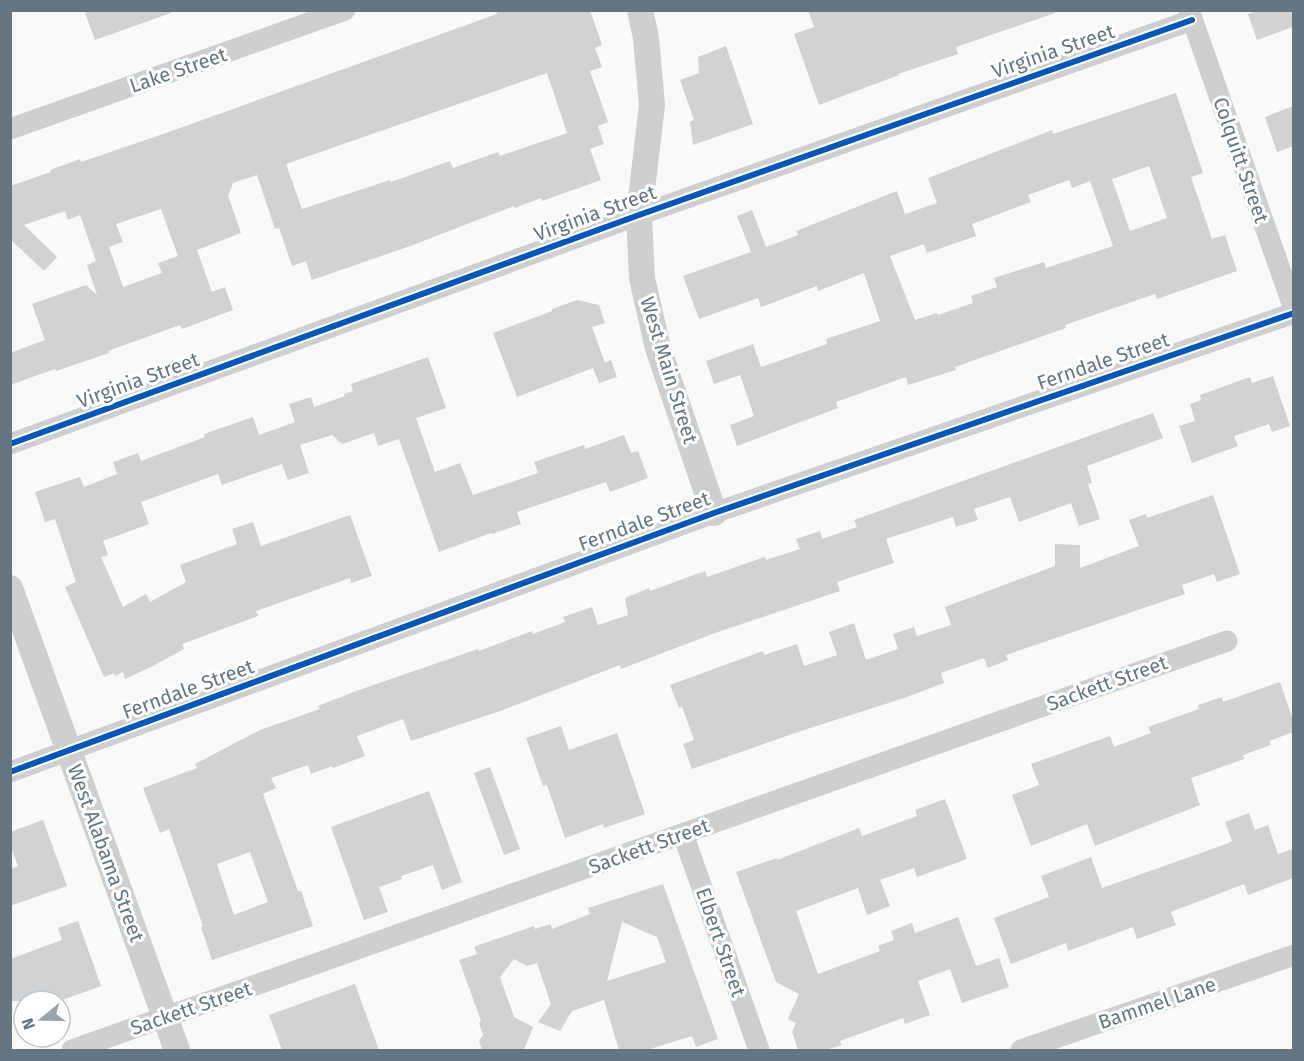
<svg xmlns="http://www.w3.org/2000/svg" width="1304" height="1061" font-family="'Fira Sans',sans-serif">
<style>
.building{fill:#d0d2d3;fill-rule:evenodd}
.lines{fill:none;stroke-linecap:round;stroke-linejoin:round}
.minor{stroke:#cecfd0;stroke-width:21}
.tertiary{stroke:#cecfd0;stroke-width:26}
.cycleway-casing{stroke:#fff;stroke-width:10}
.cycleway{stroke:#0057b8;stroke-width:6}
.labels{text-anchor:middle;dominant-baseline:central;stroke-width:6;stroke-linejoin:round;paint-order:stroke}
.street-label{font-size:20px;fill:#657683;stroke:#fff}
</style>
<rect width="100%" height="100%" fill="#f9f9f9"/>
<g class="building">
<path d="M 84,10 L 170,10 L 171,13 L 95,40 Z"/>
<path d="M 496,10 L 590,10 L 602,45 L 595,48 L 602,67 L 590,71 L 608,122 L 598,126 L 604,144 L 590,149 L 601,180 L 542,201 L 541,198 L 515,208 L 514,206 L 413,245 L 312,280 L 306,261 L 292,266 L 279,228 L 275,229 L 257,175 L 233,183 L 228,196 L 241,233 L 197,250 L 212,292 L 225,287 L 233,310 L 182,329 L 180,325 L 108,351 L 109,353 L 56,371 L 55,369 L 10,385 L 10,353 L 45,340 L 32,304 L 86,285 L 97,295 L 87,265 L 96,261 L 80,215 L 68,220 L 65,211 L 24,225 L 57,257 L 44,271 L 10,239 L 10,186 L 51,172 L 50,170 L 80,159 L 81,162 L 166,133 L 497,14 ZM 547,73 L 567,133 L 500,156 L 498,152 L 453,168 L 450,161 L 391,182 L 390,180 L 302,209 L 286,164 ZM 161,209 L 178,256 L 158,263 L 162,273 L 123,287 L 109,247 L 123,242 L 116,224 Z"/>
<path d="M 808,10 L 1054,10 L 1055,13 L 956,47 L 958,54 L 898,74 L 899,75 L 819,105 L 794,34 L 814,27 Z"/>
<path d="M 1259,10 L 1293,10 L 1293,27 L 1257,40 L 1248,14 Z"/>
<path d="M 726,46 L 753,124 L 693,145 L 690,122 L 694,120 L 680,80 L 699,73 L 698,57 Z"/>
<path d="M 1176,93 L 1203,173 L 1191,177 L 1212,239 L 1225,235 L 1237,271 L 1157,299 L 1155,294 L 1120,306 L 1065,325 L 1066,328 L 955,367 L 956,370 L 908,385 L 906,377 L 836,402 L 838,408 L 737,446 L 730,425 L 754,416 L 740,375 L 714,384 L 706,361 L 753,344 L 761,367 L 827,344 L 826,339 L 880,321 L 864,273 L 818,291 L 817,286 L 761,307 L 758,298 L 699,319 L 683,276 L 751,252 L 737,216 L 752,210 L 766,247 L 798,235 L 796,231 L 897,191 L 905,214 L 937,203 L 928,178 L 1052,130 L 1053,134 ZM 1149,166 L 1167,218 L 1130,231 L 1112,179 ZM 1069,180 L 1072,188 L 1090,181 L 1113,246 L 1046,268 L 1044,262 L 994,278 L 997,287 L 971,296 L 973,303 L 938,315 L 937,313 L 915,320 L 890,256 L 924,244 L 927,253 L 976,236 L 972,224 L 1031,202 L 1028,195 Z"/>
<path d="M 1293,106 L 1293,146 L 1277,152 L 1265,117 Z"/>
<path d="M 577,300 L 599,305 L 605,323 L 592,327 L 605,363 L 611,360 L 617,377 L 599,383 L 593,368 L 517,397 L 493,333 L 552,311 L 552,309 Z"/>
<path d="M 428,357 L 446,408 L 416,418 L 435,472 L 460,463 L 473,495 L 538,473 L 534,462 L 584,445 L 585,449 L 624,435 L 631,453 L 638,451 L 648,478 L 610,492 L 606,482 L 517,512 L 521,524 L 492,534 L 491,533 L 439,552 L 399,439 L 378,446 L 374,433 L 342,444 L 332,435 L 300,445 L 309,473 L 288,480 L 282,464 L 222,485 L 218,474 L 141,502 L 149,524 L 103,541 L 108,555 L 101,557 L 123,607 L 146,594 L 150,602 L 186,582 L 180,565 L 237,544 L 232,529 L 253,522 L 261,546 L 350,515 L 372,576 L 351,583 L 350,578 L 256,611 L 258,616 L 182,644 L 184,649 L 151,667 L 125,679 L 123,672 L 115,676 L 114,673 L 104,677 L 65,587 L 76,582 L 55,519 L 45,522 L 35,492 L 80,477 L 84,487 L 117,474 L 113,462 L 138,453 L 141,461 L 205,437 L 204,434 L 253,417 L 259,435 L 295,422 L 289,404 L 311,397 L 314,407 L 345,396 L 344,394 L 353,391 L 351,384 Z"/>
<path d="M 1273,376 L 1290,426 L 1272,432 L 1269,424 L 1234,436 L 1238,446 L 1192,463 L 1179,426 L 1195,421 L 1190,404 L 1201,400 L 1200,395 L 1250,377 L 1252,383 Z"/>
<path d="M 1153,413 L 1163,438 L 1087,466 L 1092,483 L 1088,484 L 1100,519 L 1079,526 L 1071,503 L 1019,522 L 1010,497 L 974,509 L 978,520 L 956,527 L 953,517 L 886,539 L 894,563 L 837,582 L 840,591 L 715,633 L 621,669 L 620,665 L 500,711 L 411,741 L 403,719 L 357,736 L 365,756 L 333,768 L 332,766 L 311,774 L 308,765 L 271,778 L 276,788 L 263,794 L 298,891 L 301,891 L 313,926 L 212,960 L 201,927 L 203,926 L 169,829 L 160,833 L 143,788 L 197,768 L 195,764 L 260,730 L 320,709 L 318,706 L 359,690 L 478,649 L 479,651 L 532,631 L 533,634 L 565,622 L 563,617 L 592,607 L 598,625 L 628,615 L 625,598 L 649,588 L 650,591 L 705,571 L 707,577 L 765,557 L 766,560 L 800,549 L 796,539 L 820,531 L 822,539 L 857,527 L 854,520 ZM 250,852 L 268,902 L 234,915 L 217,864 Z"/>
<path d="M 1213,495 L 1240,574 L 1217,582 L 1214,574 L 1182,585 L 1185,594 L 1006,655 L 1008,660 L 988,668 L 984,658 L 941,673 L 944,683 L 904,698 L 801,731 L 692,769 L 683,744 L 694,740 L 682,707 L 679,708 L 670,685 L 763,651 L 764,655 L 797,644 L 804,666 L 837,655 L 829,632 L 854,623 L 866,660 L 898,649 L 893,634 L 914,627 L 917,636 L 951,625 L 945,607 L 1055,566 L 1055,544 L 1080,545 L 1080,568 L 1139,546 L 1129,520 L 1146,514 L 1147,518 Z"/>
<path d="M 1280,682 L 1293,720 L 1293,732 L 1269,741 L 1271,745 L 1243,755 L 1244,759 L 1191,778 L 1200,805 L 1095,846 L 1087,824 L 1031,846 L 1012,795 L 1039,785 L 1031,764 L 1110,736 L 1114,747 L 1151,733 L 1148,727 L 1199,709 L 1198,705 L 1222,697 L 1223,702 Z"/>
<path d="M 561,726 L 569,750 L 617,733 L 645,814 L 604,828 L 603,824 L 565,838 L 547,785 L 543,786 L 526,738 Z"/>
<path d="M 490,767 L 520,849 L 504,855 L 474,773 Z"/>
<path d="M 429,791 L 462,882 L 442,890 L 433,865 L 401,876 L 402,879 L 379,887 L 388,912 L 364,920 L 331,827 Z"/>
<path d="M 945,799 L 967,859 L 917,877 L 914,868 L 880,880 L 890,906 L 867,915 L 858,888 L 796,911 L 818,974 L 880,951 L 878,946 L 894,940 L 891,931 L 912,923 L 915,933 L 958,917 L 976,966 L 999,958 L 1009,987 L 962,1003 L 950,969 L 918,981 L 930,1015 L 905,1024 L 903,1018 L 840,1041 L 842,1045 L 825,1050 L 798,1050 L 792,1032 L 796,1023 L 788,1019 L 799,994 L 776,982 L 736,872 L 777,858 L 777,860 L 859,828 L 862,836 L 917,816 L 915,810 Z"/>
<path d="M 1249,813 L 1255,830 L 1268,825 L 1278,854 L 1293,849 L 1293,878 L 1248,895 L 1244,884 L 1171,912 L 1176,925 L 1137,939 L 1133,927 L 1068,951 L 1066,943 L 1011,964 L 994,918 L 1049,897 L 1041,876 L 1091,857 L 1102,888 L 1229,843 L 1232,841 L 1225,822 Z"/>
<path d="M 43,820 L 67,886 L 10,906 L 10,869 L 18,866 L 10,845 L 10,832 Z"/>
<path d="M 663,884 L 718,1039 L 696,1047 L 692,1036 L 647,1050 L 619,1050 L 604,1000 L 572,1011 L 560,1031 L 538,1022 L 551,1004 L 537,963 L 527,966 L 514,959 L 500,977 L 514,1017 L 533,1027 L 524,1050 L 482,1050 L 479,1041 L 483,1035 L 479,1023 L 481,1021 L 459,960 L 477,954 L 474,947 L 479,945 L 534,926 L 535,929 L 551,924 L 552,929 L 590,914 L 588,908 ZM 622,922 L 657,937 L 666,962 L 607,981 Z"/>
<path d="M 78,921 L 101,986 L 60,1001 L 10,1001 L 10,959 L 62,940 L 58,928 Z"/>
<path d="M 355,984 L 379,1050 L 282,1050 L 269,1015 Z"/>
</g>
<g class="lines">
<g class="minor">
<path d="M 1189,10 L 1294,309"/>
<path d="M 10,129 L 345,10"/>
<path d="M 10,444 L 639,215 L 1192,20"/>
<path d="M 10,772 L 714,513 L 1294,313"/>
<path d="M 683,834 L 759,1050"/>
<path d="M 72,1050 L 1227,641"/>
<path d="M 1021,1050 L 1294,955"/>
</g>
<g class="tertiary">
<path d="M 640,10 L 646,38 L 652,105 L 639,215 L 642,278 L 658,348 L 714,513"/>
<path d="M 10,588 L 177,1050"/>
</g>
<g class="cycleway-casing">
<g id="cycleway">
<path d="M 10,444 L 639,215 L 1192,20"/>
<path d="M 10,772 L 714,513 L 1294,313"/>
</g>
</g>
<use href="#cycleway" class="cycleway"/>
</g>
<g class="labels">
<g class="street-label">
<text transform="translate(1053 51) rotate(-19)">Virginia Street</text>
<text transform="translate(178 70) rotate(-19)">Lake Street</text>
<text transform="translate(1241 160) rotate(71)">Colquitt Street</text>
<text transform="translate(595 213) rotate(-20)">Virginia Street</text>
<text transform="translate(1103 361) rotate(-19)">Ferndale Street</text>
<text transform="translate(669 370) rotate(73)">West Main Street</text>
<text transform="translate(138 380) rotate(-20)">Virginia Street</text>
<text transform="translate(644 521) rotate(-20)">Ferndale Street</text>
<text transform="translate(1107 683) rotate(-20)">Sackett Street</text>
<text transform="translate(188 689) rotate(-20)">Ferndale Street</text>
<text transform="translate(649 846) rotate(-20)">Sackett Street</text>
<text transform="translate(106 853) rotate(70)">West Alabama Street</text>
<text transform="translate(721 942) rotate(71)">Elbert Street</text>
<text transform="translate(1157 1003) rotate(-19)">Bammel Lane</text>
<text transform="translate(191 1008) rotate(-19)">Sackett Street</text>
</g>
</g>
<rect width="1304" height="1061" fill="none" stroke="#657683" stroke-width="24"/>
<g transform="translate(42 1019) rotate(251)"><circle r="28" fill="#ffffff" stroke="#c1c8cd" stroke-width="1.5"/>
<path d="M0-4.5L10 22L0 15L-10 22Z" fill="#99a4ac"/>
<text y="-9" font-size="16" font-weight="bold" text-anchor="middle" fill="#657683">N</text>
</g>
</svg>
